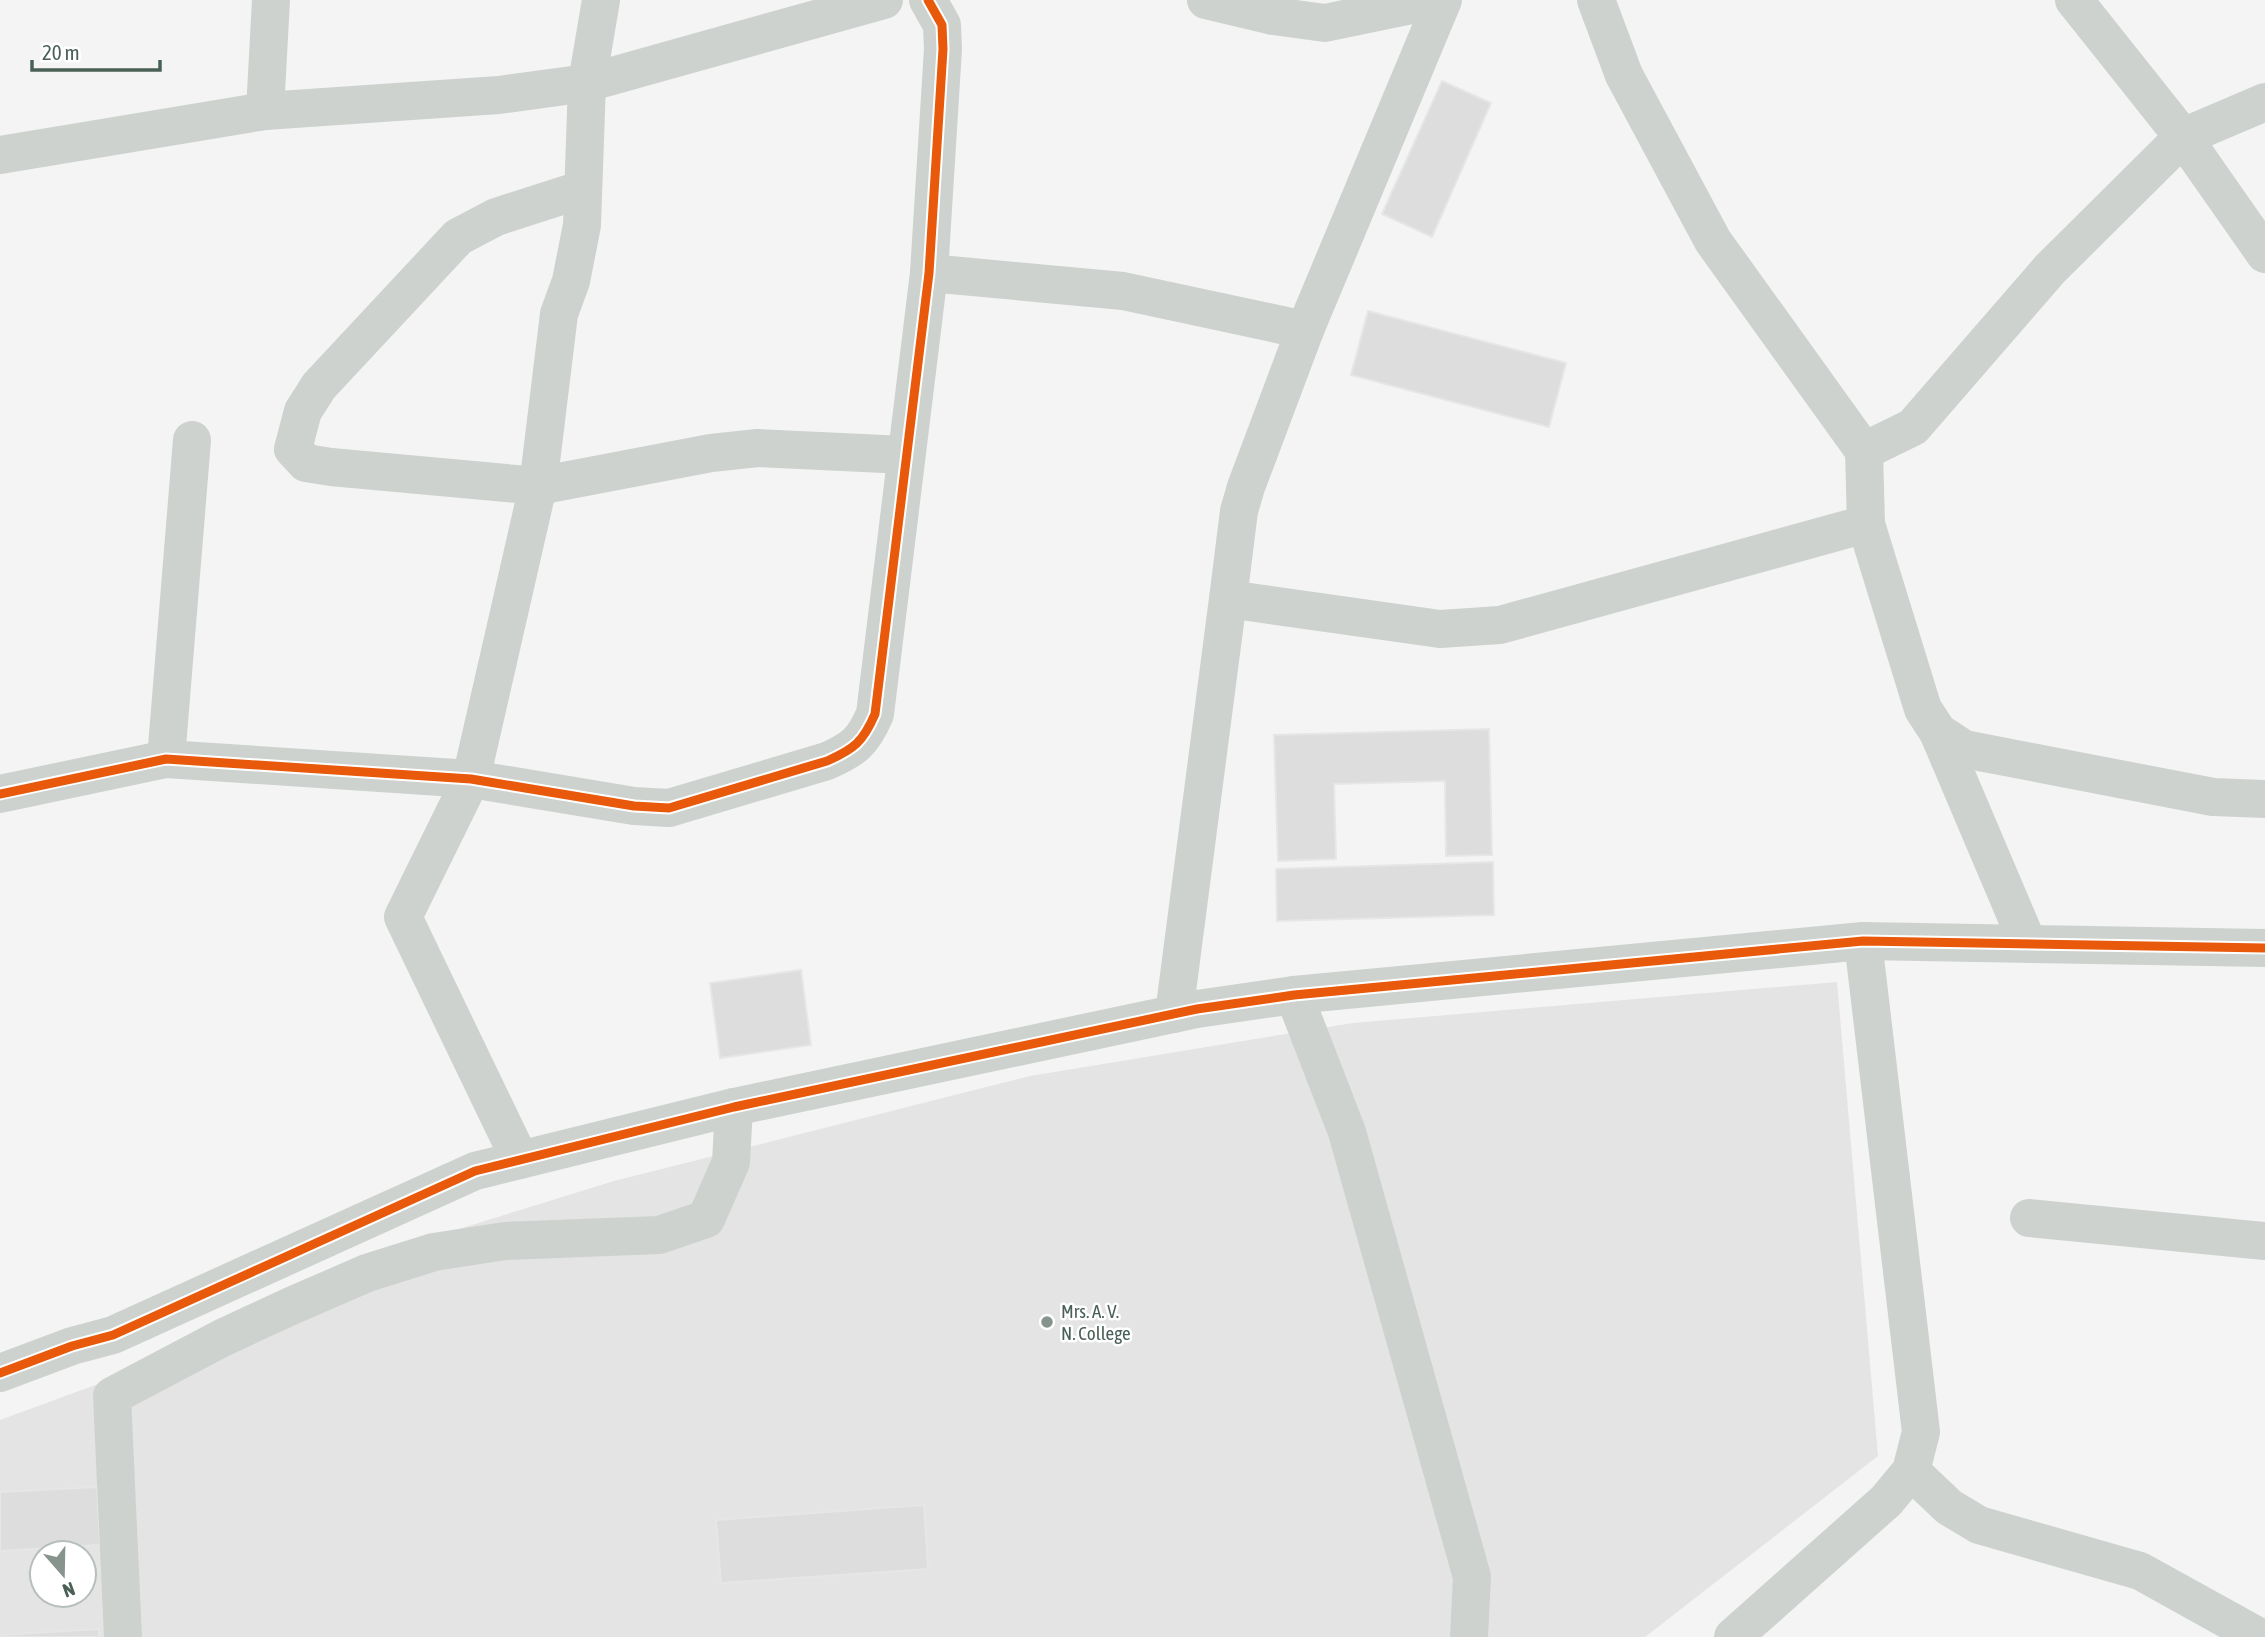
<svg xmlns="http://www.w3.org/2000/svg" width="2265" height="1637" font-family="'Asap Condensed',sans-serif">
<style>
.education{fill:#e5e4e5;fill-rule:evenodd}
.building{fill:#dcdddc;stroke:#e5e7e6;stroke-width:2}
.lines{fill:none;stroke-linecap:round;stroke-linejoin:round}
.minor{stroke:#cdd2cf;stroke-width:38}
.cycleway-casing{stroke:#fff;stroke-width:13}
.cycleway{stroke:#e8590c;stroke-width:9}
.poi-dot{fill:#86948d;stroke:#fff;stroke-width:2.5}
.labels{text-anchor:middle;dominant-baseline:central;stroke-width:5;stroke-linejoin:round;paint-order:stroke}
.poi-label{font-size:19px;fill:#4a6056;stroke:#fff;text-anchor:start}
</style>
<rect width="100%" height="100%" fill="#f4f4f4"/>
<path class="education" d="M 1837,982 L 1878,1456 L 1645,1637 L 0,1637 L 0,1420 L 98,1384 L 359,1260 L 614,1181 L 1030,1076 L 1353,1023 ZM 42,1553 L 84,1553 L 84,1595 L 42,1595 Z"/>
<g class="building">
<path d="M 1442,81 L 1491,103 L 1432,237 L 1382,214 Z"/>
<path d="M 1368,311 L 1566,363 L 1549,427 L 1351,375 Z"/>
<path d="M 1489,729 L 1492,855 L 1446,856 L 1445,781 L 1334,784 L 1336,859 L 1278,861 L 1274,735 Z"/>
<path d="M 1493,862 L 1494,915 L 1277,921 L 1276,869 Z"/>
<path d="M 801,970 L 811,1045 L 720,1058 L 710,983 Z"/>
<path d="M 97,1487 L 100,1545 L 0,1551 L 0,1492 Z"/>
<path d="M 924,1505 L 928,1569 L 721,1583 L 716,1520 Z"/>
<path d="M 99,1629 L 99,1637 L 0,1637 L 0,1635 Z"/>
</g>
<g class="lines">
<g class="minor">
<path d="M 601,0 L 587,83 L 582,225 L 571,281 L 559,314 L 538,486 L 711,453 L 758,448 L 905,455"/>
<path d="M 1206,0 L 1273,16 L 1325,23 L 1436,0"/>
<path d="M 1443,0 L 1305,330 L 1246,487 L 1239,511 L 1228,599 L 1440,629 L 1500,625 L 1866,524 L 1864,451"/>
<path d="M 1596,0 L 1624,75 L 1713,241 L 1864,451 L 1913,427 L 2050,269 L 2183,137 L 2265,254"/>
<path d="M 2074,0 L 2183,137 L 2265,102"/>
<path d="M 265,111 L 271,0"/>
<path d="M 0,155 L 265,111 L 499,95 L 587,83 L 884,0"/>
<path d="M 929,273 L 1123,291 L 1305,330"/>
<path d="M 1866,524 L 1923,709 L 1938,732 L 1964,749 L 2213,797 L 2265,799"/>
<path d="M 1938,732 L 2028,944"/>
<path d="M 166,759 L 192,440"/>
<path d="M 0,794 L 166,759 L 471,779 L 634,806 L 669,808 L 827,761 C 854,749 863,742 875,714 L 929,273 L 943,49 L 942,25 L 928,0"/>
<path d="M 1294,995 L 1347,1132 L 1472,1577 L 1469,1637"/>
<path d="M 1174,1014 L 1228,599"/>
<path d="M 520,1160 L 403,917 L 471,779 L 538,486 L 331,467 L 306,463 L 293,449 L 303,411 L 319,386 L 458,237 L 496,217 L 583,189"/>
<path d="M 2029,1218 L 2265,1241"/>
<path d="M 0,1373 L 72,1346 L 113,1335 L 475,1171 L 734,1107 L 1197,1009 L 1294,995 L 1863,941 L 2265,948"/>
<path d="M 1911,1471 L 1949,1507 L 1979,1525 L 2140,1571 L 2259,1637"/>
<path d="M 123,1637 L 112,1396 L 222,1338 L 291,1306 L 367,1273 L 434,1252 L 505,1241 L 659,1235 L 706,1219 L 731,1162 L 734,1107"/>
<path d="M 1733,1637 L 1886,1501 L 1911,1471 L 1921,1432 L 1863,941"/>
</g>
<g class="cycleway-casing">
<g id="cycleway">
<path d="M 0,794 L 166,759 L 471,779 L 634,806 L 669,808 L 827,761 C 854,749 863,742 875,714 L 929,273 L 943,49 L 942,25 L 928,0"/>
<path d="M 0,1373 L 72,1346 L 113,1335 L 475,1171 L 734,1107 L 1197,1009 L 1294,995 L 1863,941 L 2265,948"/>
</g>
</g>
<use href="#cycleway" class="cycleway"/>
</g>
<circle class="poi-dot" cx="1047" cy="1322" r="7"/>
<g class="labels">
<g class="poi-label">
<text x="1061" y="1311">Mrs. A. V.<tspan x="1061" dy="22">N. College</tspan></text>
</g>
</g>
<g transform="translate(63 1574) rotate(160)"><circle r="33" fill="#ffffff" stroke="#b7bfbb" stroke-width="2"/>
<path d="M0-5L12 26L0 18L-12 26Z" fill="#86948d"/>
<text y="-10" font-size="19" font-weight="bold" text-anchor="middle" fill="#4a6056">N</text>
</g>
<path d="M32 60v10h128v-10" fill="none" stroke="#4a6056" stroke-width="3.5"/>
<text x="42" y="60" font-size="21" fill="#4a6056" stroke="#ffffff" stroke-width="5" paint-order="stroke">20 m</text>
</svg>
